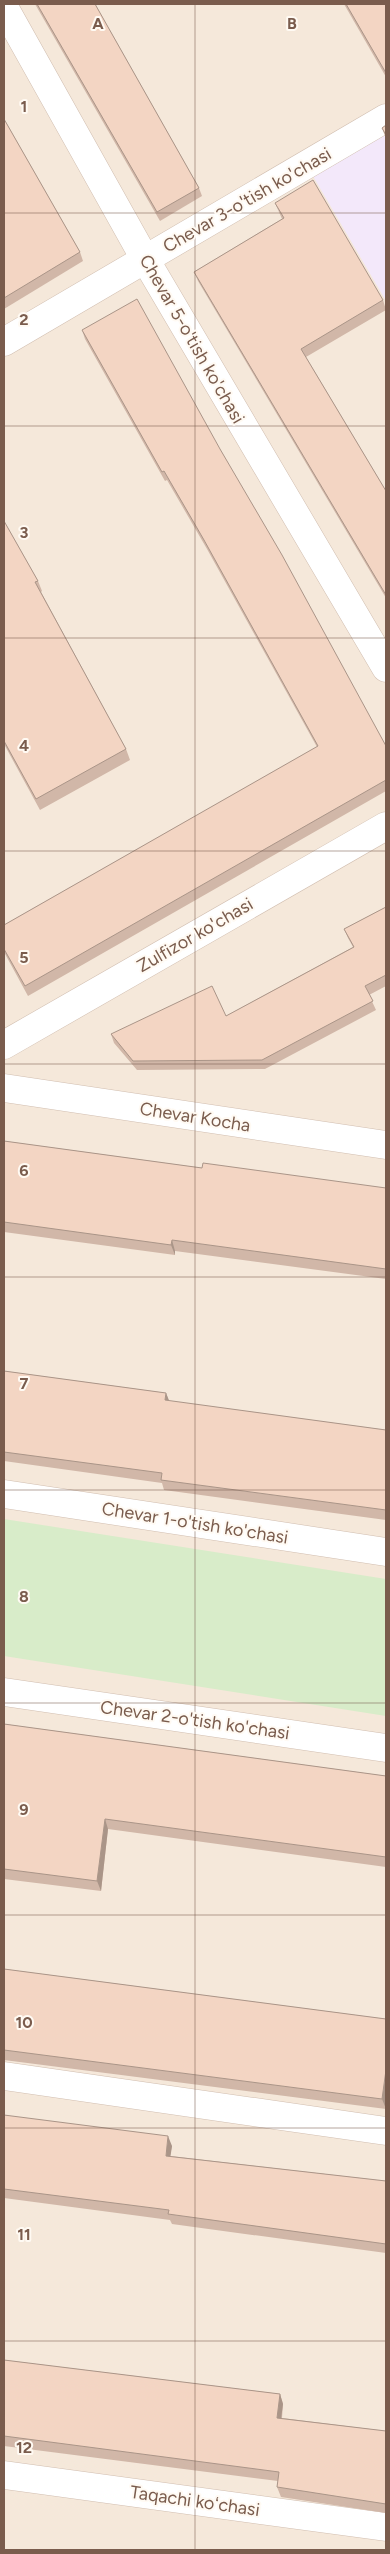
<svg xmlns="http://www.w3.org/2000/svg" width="390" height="2554" font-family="Figtree,sans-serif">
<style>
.residential{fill:#f5e8da}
.education{fill:#f3e8fa}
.green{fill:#d8ecc9}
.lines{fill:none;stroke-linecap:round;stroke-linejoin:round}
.minor-casing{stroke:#d1beb0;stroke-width:29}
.tertiary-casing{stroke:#d1beb0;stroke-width:29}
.minor{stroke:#fff;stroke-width:28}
.tertiary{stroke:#fff;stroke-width:28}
.wall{fill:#d1b7a8}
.shaded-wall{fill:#aa9588}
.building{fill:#f3d5c3;stroke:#aa9588}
.grid{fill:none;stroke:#7a5c4d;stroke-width:1;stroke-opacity:0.55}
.labels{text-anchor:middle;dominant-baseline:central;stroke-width:4;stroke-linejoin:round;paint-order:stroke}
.street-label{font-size:18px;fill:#7a5c4d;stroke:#fffaf3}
.grid-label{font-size:16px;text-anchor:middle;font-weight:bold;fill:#7a5c4d;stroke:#fffaf3;stroke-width:4;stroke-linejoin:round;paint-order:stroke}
</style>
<rect width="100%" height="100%" fill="#fdf6ec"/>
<rect class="residential" x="4" y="4" width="382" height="2546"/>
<path class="education" d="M 386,125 L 386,301 L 310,171 Z"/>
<path class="green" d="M 4,1519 L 386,1579 L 386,1716 L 4,1656 Z"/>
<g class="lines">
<g class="minor-casing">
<g id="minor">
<path d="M 4,7 L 145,259 L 386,668"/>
<path d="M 4,342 L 386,118"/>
<path d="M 4,1045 L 386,826"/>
<path d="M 4,1494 L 386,1552"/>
<path d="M 4,1692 L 386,1748"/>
<path d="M 4,2076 L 386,2131"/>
<path d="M 4,2475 L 386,2527"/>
</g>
</g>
<g class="tertiary-casing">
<path id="tertiary" d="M 4,1088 L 386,1145"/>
</g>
<use href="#minor" class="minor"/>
<use href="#tertiary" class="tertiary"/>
</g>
<g class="wall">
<path d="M 35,4 L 95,4 L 199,188 L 202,196 L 160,221 Z"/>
<path d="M 344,4 L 386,4 L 386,77 Z"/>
<path d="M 4,119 L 80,252 L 83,261 L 4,309 Z"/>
<path d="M 386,125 L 386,139 L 382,128 Z"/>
<path d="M 275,203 L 383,300 L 386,310 L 306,357 L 386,491 L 386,598 L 198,281 L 194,272 L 282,219 L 279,212 Z"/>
<path d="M 82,330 L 220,449 L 386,746 L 386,791 L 28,996 L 4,952 L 4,925 L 317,747 L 207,549 L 167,480 L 165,481 L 85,339 Z"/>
<path d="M 4,521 L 38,581 L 42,591 L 41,592 L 126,749 L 130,760 L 40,810 L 4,744 Z"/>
<path d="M 386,907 L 386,986 L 369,995 L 376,1010 L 265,1069 L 137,1070 L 114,1043 L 111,1034 L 226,1016 L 353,947 L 348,938 L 344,929 Z"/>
<path d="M 4,1141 L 202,1168 L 386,1188 L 386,1279 L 175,1251 L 175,1255 L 4,1232 Z"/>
<path d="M 4,1371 L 166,1393 L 169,1401 L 386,1430 L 386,1520 L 164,1490 L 162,1483 L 4,1461 Z"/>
<path d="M 4,1724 L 386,1776 L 386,1867 L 108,1829 L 101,1891 L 4,1879 Z"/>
<path d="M 4,1969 L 386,2019 L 386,2109 L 4,2060 Z"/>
<path d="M 4,2115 L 172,2146 L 170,2156 L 386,2181 L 386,2253 L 172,2224 L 170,2220 L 4,2198 Z"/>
<path d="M 4,2360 L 280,2394 L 283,2404 L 282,2418 L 386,2431 L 386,2513 L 281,2497 L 277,2487 L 278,2481 L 4,2446 Z"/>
</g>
<g class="shaded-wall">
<path d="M 172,1240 L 175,1251 L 175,1255 L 171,1245 Z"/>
<path d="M 166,1393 L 170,1403 L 165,1400 Z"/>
<path d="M 105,1819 L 108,1829 L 101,1891 L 97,1881 Z"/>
<path d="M 386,2070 L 386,2109 L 382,2099 Z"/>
<path d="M 168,2136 L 172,2146 L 169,2166 L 166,2156 Z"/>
<path d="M 280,2394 L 283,2404 L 280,2427 L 277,2418 Z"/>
</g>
<g class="building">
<path d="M 37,4 L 95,4 L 199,188 L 157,212 Z"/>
<path d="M 346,4 L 386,4 L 386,73 Z"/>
<path d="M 4,119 L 80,252 L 4,298 Z"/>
<path d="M 386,125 L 386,135 L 382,128 Z"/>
<path d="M 313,180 L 383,300 L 301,349 L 386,491 L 386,595 L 194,272 L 284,218 L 275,203 Z"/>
<path d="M 137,299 L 220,449 L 282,555 L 386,746 L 386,780 L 25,986 L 4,949 L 4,925 L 318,746 L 204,540 L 164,471 L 162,472 L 82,330 Z"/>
<path d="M 4,521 L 38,581 L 35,582 L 126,749 L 36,799 L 4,741 Z"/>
<path d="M 386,907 L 386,975 L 365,986 L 373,1001 L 262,1060 L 133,1061 L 111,1034 L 212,986 L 226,1016 L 354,947 L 344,929 Z"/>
<path d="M 4,1141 L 202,1168 L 203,1163 L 386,1188 L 386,1269 L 172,1240 L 171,1245 L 4,1222 Z"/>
<path d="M 4,1371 L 166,1393 L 165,1400 L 386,1430 L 386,1510 L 161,1480 L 162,1473 L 4,1452 Z"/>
<path d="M 4,1724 L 386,1776 L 386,1857 L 105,1819 L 97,1881 L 4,1869 Z"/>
<path d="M 4,1969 L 386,2019 L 386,2070 L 382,2099 L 4,2050 Z"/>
<path d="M 4,2115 L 168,2136 L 166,2156 L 386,2181 L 386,2244 L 168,2214 L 169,2210 L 4,2189 Z"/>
<path d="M 4,2360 L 280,2394 L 277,2418 L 386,2431 L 386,2504 L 277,2487 L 279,2472 L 4,2436 Z"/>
</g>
<path class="grid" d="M 195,4 L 195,2550M 4,213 L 386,213M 4,426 L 386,426M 4,638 L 386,638M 4,851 L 386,851M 4,1064 L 386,1064M 4,1277 L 386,1277M 4,1490 L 386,1490M 4,1703 L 386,1703M 4,1915 L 386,1915M 4,2128 L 386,2128M 4,2341 L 386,2341"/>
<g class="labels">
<g class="street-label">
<text transform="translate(247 200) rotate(-30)">Chevar 3-o'tish ko'chasi</text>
<text transform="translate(192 339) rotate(60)">Chevar 5-o'tish ko'chasi</text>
<text transform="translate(195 935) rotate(-30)">Zulfizor ko'chasi</text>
<text transform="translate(195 1117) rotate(9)">Chevar Kocha</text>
<text transform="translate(195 1523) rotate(9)">Chevar 1-o'tish ko'chasi</text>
<text transform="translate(195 1720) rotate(8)">Chevar 2-o'tish ko'chasi</text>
<text transform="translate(195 2501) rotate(8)">Taqachi koʻchasi</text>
</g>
</g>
<g class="grid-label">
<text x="98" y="29">A</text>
<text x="292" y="29">B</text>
<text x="24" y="112">1</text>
<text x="24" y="325">2</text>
<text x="24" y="538">3</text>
<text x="24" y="751">4</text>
<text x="24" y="963">5</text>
<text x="24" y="1176">6</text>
<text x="24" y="1389">7</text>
<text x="24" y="1602">8</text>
<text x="24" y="1815">9</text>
<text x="24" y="2028">10</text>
<text x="24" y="2240">11</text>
<text x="24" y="2453">12</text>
</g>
<rect width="390" height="2554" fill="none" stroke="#7a5c4d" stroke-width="10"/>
</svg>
